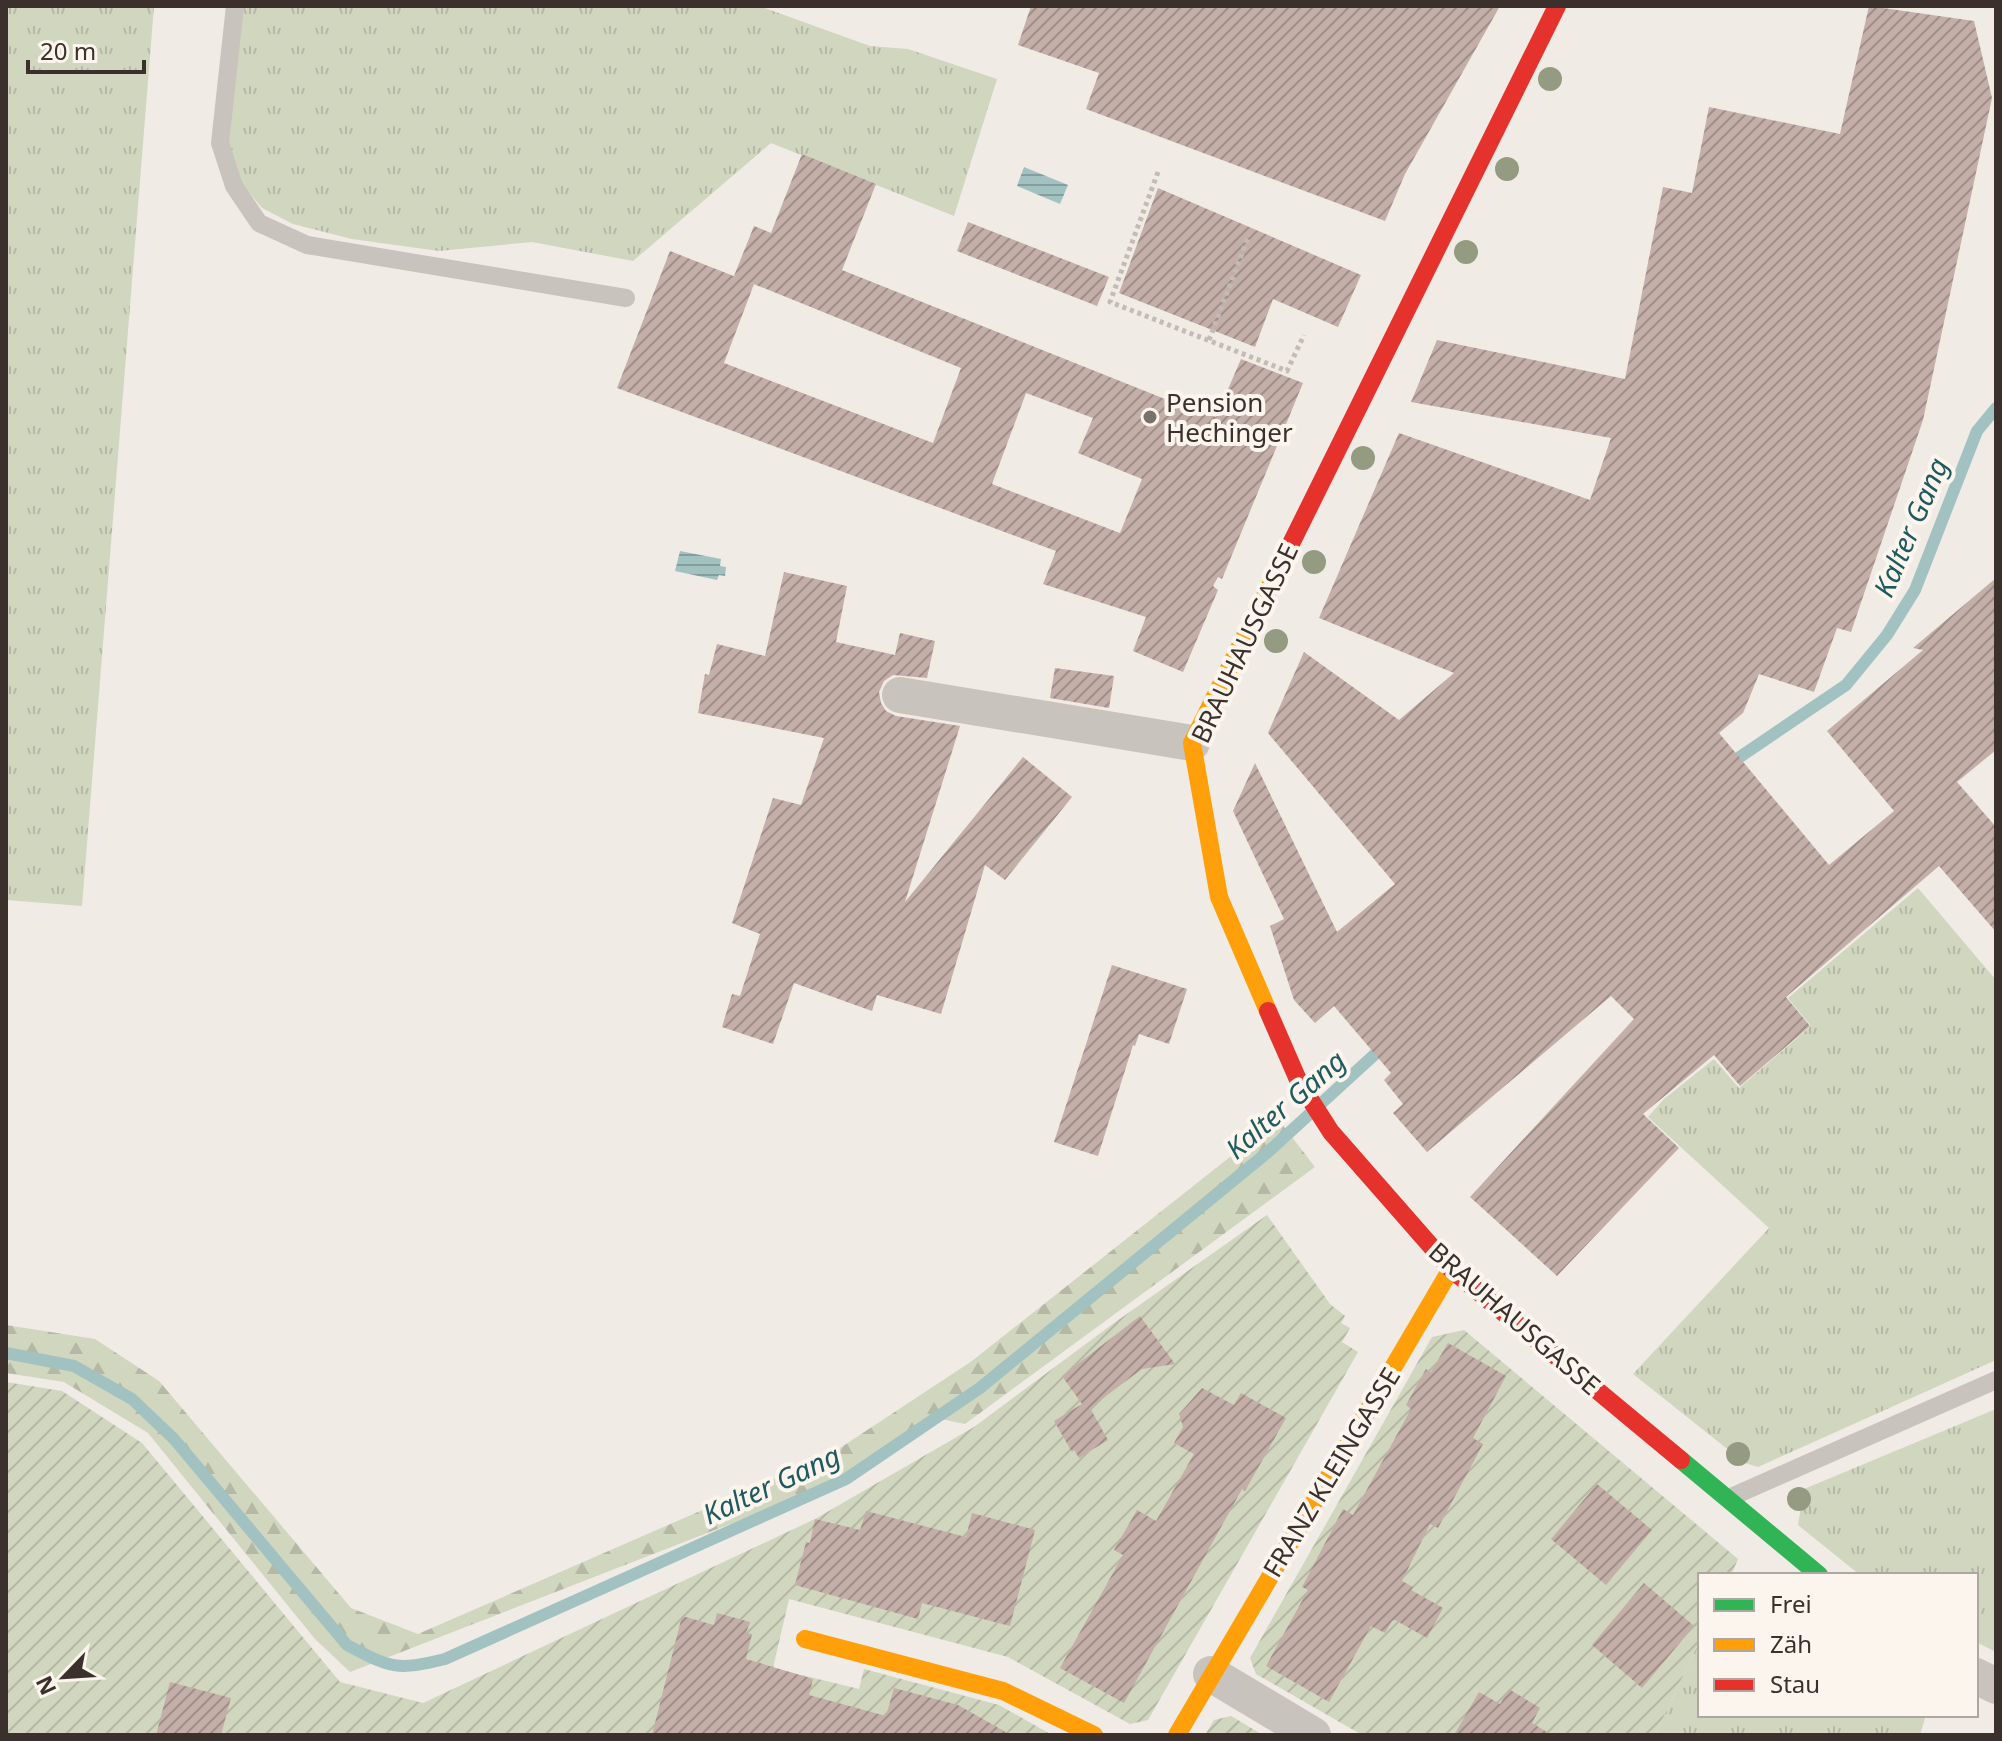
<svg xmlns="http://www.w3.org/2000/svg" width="2002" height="1741" font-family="'Noto Sans',sans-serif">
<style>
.grass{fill:url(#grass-tufts)}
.forest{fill:url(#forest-firs)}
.garden{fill:url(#garden-furrows)}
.water{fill:url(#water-rules)}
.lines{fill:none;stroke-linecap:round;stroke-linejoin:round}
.stream{stroke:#a1c2c1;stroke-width:12}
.building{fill:url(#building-hatch);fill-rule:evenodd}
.path{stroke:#c2bbb6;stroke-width:5;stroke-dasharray:4 4;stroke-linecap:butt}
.lane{stroke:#c9c3be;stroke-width:18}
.street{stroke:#c9c3be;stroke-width:36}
.fast{stroke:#30b455;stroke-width:18}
.slow{stroke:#ff9f0a;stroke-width:18}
.jam{stroke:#e5322d;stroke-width:18}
.tree{fill:#959b80}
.poi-dot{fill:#7a716c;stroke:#fbf5ee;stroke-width:3}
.labels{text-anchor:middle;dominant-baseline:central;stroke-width:8;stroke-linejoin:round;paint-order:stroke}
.poi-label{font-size:26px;fill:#3b302b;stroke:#fbf5ee;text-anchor:start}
.street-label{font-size:26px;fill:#3b302b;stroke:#fbf5ee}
.water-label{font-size:28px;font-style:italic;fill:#1f5a5e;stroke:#fbf5ee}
</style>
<defs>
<pattern id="grass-tufts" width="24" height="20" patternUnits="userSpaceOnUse" patternTransform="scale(2)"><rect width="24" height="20" fill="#d1d6bf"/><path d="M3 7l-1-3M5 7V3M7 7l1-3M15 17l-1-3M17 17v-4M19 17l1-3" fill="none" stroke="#b4b8a4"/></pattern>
<pattern id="forest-firs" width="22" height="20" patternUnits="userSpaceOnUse" patternTransform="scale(2)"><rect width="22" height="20" fill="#d1d6bf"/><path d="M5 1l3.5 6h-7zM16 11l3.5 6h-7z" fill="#b4b8a4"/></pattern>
<pattern id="garden-furrows" width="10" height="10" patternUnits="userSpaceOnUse" patternTransform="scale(2)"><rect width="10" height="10" fill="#d1d6bf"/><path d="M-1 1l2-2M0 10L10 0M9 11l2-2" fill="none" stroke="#b4b8a4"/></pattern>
<pattern id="water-rules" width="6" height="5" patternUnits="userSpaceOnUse" patternTransform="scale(2)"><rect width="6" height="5" fill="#a1c2c1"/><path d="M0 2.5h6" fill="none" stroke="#849e9d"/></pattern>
<pattern id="building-hatch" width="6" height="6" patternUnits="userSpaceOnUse" patternTransform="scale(2)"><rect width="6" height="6" fill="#c3afa7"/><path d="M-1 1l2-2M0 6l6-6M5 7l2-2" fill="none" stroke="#a08f88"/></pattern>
</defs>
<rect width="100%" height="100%" fill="#f0ebe5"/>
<g class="grass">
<path d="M 6,6 L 154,6 L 82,906 L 6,900 Z"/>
<path d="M 243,6 L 759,6 L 870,46 L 908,49 L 997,79 L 954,216 L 771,143 L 633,261 L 532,242 L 439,251 L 352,239 L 293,224 L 262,208 L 238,179 L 228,142 Z"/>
<path d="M 1918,888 L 1996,980 L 1996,1360 L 1758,1467 L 1745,1463 L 1633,1374 L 1769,1228 L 1648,1117 L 1664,1099 L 1714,1059 L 1739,1088 L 1811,1026 L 1788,998 Z"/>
<path d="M 1996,1409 L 1996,1652 L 1976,1642 L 1976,1575 L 1860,1575 L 1798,1525 L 1804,1489 Z"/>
<path d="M 1700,1640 L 1700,1715 L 1926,1715 L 1920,1735 L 1655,1735 Z"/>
</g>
<path class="forest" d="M 1278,1119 L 1315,1167 L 965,1424 L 936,1418 L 846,1479 L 350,1672 L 315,1639 L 148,1433 L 64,1382 L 6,1373 L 6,1325 L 95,1339 L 159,1381 L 351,1608 L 418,1634 L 831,1454 L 972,1361 Z"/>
<g class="garden">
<path d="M 1267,1215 L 1330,1304 L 1345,1316 L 1341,1323 L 1350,1328 L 1342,1342 L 1358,1352 L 1148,1720 L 1130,1724 L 1008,1657 L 789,1599 L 773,1668 L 859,1689 L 864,1669 L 999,1705 L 1052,1735 L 6,1735 L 6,1382 L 62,1391 L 142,1443 L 340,1682 L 423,1703 L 815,1519 L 974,1427 L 1114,1323 Z"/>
<path d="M 1464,1330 L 1738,1559 L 1731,1575 L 1700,1575 L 1700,1640 L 1655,1735 L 1362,1735 L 1256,1674 L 1250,1658 L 1432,1337 Z"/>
<path d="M 1231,1716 L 1263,1735 L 1205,1735 L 1214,1720 Z"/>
</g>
<g class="water">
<path d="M 1024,167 L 1068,185 L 1060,204 L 1017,186 Z"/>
<path d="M 680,551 L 721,559 L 720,566 L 726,567 L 725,576 L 719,575 L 717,580 L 675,571 Z"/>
</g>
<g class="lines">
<g class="stream">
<path d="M 1728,765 L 1846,685 L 1887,635 L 1915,590 L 1977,431 L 1996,408"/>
<path d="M 6,1353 L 74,1366 L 132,1399 L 174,1439 L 347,1645 C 390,1668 397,1671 445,1659 L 846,1479 L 980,1388 L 1268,1152 L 1385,1045"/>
</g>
</g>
<g class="building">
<path d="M 1031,6 L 1500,6 L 1405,174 L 1385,221 L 1086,109 L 1099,73 L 1018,45 Z"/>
<path d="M 1869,6 L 1974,21 L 1992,98 L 1923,420 L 1851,632 L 1837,628 L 1814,692 L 1759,674 L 1743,713 L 1719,733 L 1829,865 L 1894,811 L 1827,731 L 1923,650 L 1913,648 L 1996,578 L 1996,750 L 1957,782 L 1996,827 L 1996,932 L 1939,866 L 1786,997 L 1810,1026 L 1740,1086 L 1714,1055 L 1643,1114 L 1679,1148 L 1557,1276 L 1470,1197 L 1634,1019 L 1611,996 L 1427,1152 L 1393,1113 L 1403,1104 L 1384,1080 L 1391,1073 L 1334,1006 L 1315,1023 L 1294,1000 L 1270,926 L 1284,919 L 1233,811 L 1255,763 L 1337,932 L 1395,884 L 1268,733 L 1304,652 L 1399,720 L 1454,673 L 1319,618 L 1399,433 L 1590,500 L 1611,438 L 1411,402 L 1437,340 L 1625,379 L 1663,187 L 1692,193 L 1709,107 L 1840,134 Z"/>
<path d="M 802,154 L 876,184 L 842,270 L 1195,411 L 1195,409 L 1216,417 L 1241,359 L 1303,383 L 1222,579 L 1218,577 L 1213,586 L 1218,590 L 1183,672 L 1133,651 L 1146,617 L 1043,584 L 1056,551 L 617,388 L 670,251 L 754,284 L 724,363 L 933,443 L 961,368 L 734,276 L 754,226 L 771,233 ZM 1026,393 L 1093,418 L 1078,453 L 1142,479 L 1120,533 L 992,484 Z"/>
<path d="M 1158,188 L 1361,275 L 1338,327 L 1273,299 L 1255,347 L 1119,293 Z"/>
<path d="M 968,222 L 1109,277 L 1097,306 L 957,251 Z"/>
<path d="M 784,572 L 847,586 L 836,642 L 895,655 L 900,633 L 935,641 L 927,678 L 893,675 L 884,681 L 879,692 L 881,703 L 886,711 L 896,716 L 960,726 L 905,902 L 1023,757 L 1072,797 L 1005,880 L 985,865 L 941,1014 L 877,995 L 872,1011 L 794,983 L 773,1044 L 722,1027 L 732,994 L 740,996 L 760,934 L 732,923 L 773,798 L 801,805 L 824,738 L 698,713 L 705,674 L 709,675 L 717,644 L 765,656 Z"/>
<path d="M 1055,668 L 1114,676 L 1109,708 L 1050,698 Z"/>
<path d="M 1112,965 L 1187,989 L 1169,1044 L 1139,1034 L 1135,1046 L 1133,1045 L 1098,1156 L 1054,1142 Z"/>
<path d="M 1140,1316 L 1175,1364 L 1142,1369 L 1090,1408 L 1108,1440 L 1079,1458 L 1074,1450 L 1072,1452 L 1054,1421 L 1082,1404 L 1062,1376 Z"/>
<path d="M 1448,1343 L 1506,1376 L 1473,1438 L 1483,1444 L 1438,1528 L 1430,1524 L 1402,1581 L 1413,1587 L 1411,1590 L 1443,1608 L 1427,1638 L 1395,1620 L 1392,1621 L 1385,1633 L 1371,1626 L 1329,1702 L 1266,1666 L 1308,1590 L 1302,1587 L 1343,1509 L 1353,1515 L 1411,1409 L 1406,1405 L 1426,1369 L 1431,1372 Z"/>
<path d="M 1202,1388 L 1234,1405 L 1241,1393 L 1286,1418 L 1245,1491 L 1242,1489 L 1124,1703 L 1060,1668 L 1123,1555 L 1114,1550 L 1137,1510 L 1156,1521 L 1194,1454 L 1174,1443 L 1183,1427 L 1179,1414 Z"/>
<path d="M 1597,1484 L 1652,1530 L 1606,1585 L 1551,1539 Z"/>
<path d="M 866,1511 L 966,1537 L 972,1513 L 1035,1530 L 1010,1626 L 922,1603 L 918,1619 L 795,1585 L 806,1542 L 810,1543 L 815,1519 L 860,1530 Z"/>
<path d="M 1644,1583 L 1694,1626 L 1642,1688 L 1592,1645 Z"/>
<path d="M 717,1613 L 750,1622 L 746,1633 L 752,1634 L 746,1659 L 813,1679 L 809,1695 L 886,1716 L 894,1688 L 958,1705 L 1011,1735 L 652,1735 L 682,1616 L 714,1625 Z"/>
<path d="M 170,1682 L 231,1698 L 221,1735 L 156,1735 Z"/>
<path d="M 1509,1689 L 1540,1708 L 1532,1723 L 1552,1735 L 1454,1735 L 1479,1692 L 1500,1704 Z"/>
</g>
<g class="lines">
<g class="path">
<path d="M 1158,172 L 1110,302 L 1287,371 L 1304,335"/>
<path d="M 1209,340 L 1249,235"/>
</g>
<g class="lane">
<path d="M 235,6 L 220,143 L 234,186 L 259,223 L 307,245 L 626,298"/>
<path d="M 1729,1498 L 1996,1380"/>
</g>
<g class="street">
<path d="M 900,695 L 1192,743"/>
<path d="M 1211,1674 L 1313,1735"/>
<path d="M 1976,1676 L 1996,1686"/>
</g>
<path class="fast" d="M 1681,1460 L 1819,1575"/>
<g class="slow">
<path d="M 1268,1011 L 1219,897 L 1192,743 L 1275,576"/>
<path d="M 805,1639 L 1003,1691 L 1094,1735"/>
<path d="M 1177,1735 L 1451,1269"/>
</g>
<g class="jam">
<path d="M 1275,576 L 1557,6"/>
<path d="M 1268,1011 L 1299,1082 L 1331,1132 L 1451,1269 L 1681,1460"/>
</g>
</g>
<g class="tree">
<circle cx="1550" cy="79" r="12"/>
<circle cx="1507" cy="169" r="12"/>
<circle cx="1466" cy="252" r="12"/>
<circle cx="1363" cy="458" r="12"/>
<circle cx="1314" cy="562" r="12"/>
<circle cx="1276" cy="641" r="12"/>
<circle cx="1738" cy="1454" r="12"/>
<circle cx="1799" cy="1499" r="12"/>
</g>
<circle class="poi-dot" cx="1150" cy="417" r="8"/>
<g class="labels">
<g class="poi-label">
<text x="1166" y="402">Pension<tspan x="1166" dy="30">Hechinger</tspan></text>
</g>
<g class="street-label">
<text transform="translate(1244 643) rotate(-65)">BRAUHAUSGASSE</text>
<text transform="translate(1515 1318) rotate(41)">BRAUHAUSGASSE</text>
<text transform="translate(1331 1472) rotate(-59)">FRANZ KLEINGASSE</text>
</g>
<g class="water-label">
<text transform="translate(1910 527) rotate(-67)">Kalter Gang</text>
<text transform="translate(1285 1104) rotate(-41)">Kalter Gang</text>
<text transform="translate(771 1484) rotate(-25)">Kalter Gang</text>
</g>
</g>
<rect width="2002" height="1741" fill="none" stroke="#3b302b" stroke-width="16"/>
<rect x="1698" y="1573" width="280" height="144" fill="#fbf5ee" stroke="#aea6a0" stroke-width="2"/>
<rect x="1714" y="1599" width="40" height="12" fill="#30b455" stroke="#aea6a0" stroke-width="2"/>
<text x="1770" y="1613" font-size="24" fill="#3b302b">Frei</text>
<rect x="1714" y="1639" width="40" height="12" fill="#ff9f0a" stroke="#aea6a0" stroke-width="2"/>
<text x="1770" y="1653" font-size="24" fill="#3b302b">Zäh</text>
<rect x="1714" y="1679" width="40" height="12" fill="#e5322d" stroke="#aea6a0" stroke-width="2"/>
<text x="1770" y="1693" font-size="24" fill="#3b302b">Stau</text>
<g transform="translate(64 1677) rotate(245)" stroke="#fbf5ee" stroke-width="6" paint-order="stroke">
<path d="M0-6L14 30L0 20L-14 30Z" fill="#3b302b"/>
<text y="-12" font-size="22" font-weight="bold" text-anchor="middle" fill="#3b302b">N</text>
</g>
<path d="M28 60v12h116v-12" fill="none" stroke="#3b302b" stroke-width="4"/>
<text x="40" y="60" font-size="24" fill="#3b302b" stroke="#fbf5ee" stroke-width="6" paint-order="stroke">20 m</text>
</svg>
